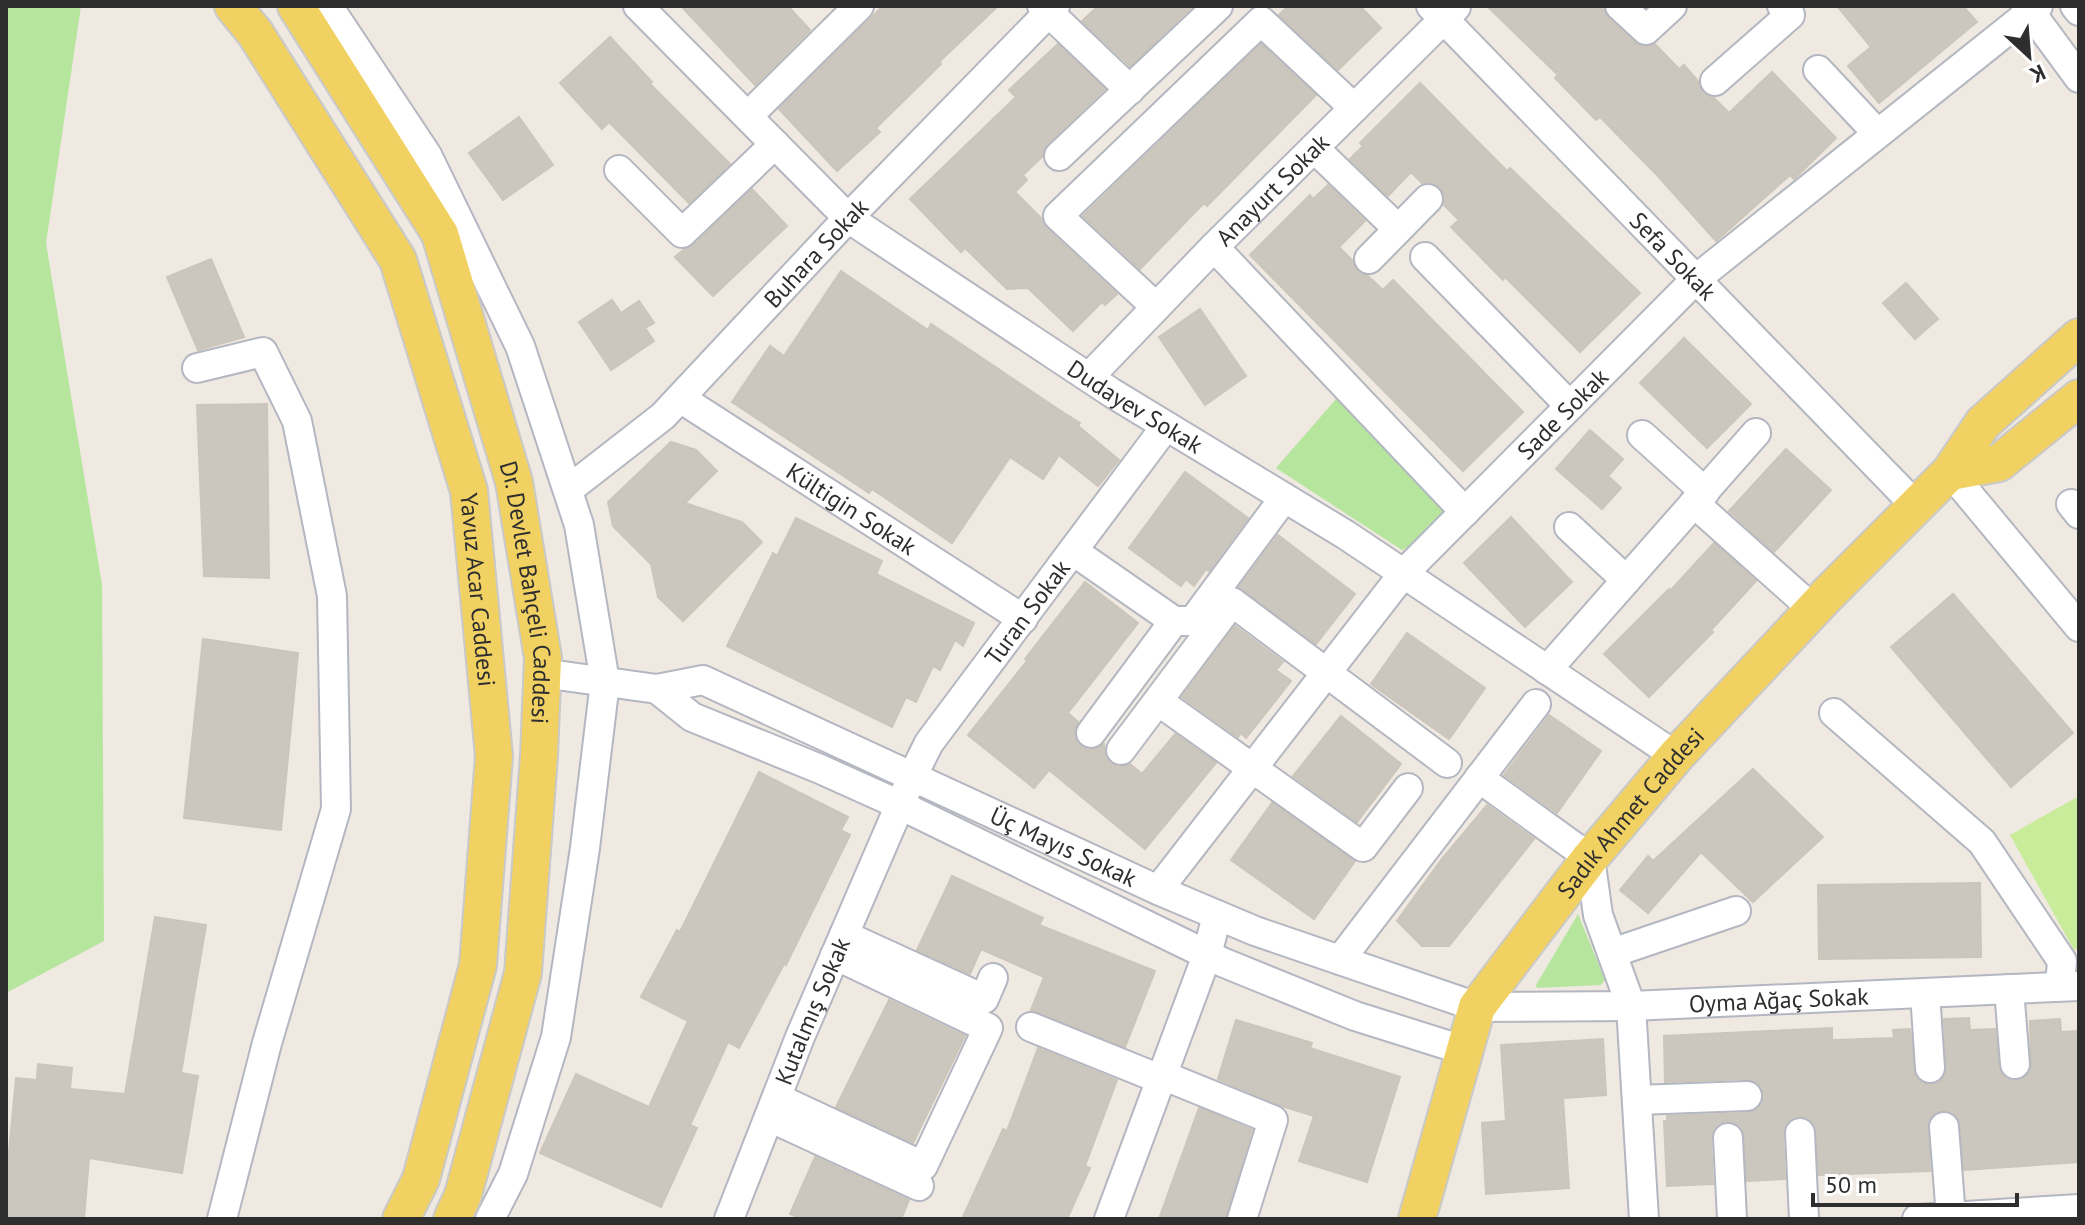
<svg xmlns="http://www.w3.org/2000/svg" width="2085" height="1225" font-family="'PT Sans',sans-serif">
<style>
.green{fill:#b6e59e}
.pitch{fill:#c9ec9a}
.building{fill:#cbc7bf;stroke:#cbc5ba;stroke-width:2}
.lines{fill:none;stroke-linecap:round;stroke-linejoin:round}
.minor-casing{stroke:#b4b7c1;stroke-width:32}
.major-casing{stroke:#c9c9c9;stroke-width:40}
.minor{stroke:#fff;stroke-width:28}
.major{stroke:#f2d163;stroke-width:36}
.labels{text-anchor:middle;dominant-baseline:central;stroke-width:6;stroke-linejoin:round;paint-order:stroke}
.street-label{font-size:24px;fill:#2e2e2e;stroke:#fff}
</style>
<rect width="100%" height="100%" fill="#efe9e1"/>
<g class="green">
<path d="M 6,6 L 81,6 L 46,243 L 102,585 L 104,941 L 6,993 Z"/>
<path d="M 1337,398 L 1452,508 L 1417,543 L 1402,550 L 1276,468 Z"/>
<path d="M 1578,914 L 1605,980 L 1601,985 L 1537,988 L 1536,985 Z"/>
</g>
<path class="pitch" d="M 2079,796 L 2079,947 L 2074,950 L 2010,835 Z"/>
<g class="building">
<path d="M 681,6 L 788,6 L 810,30 L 755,85 Z"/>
<path d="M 883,6 L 998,6 L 939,62 L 941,64 L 876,128 L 880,132 L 837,171 L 779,109 Z"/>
<path d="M 1098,6 L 1193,6 L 1130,66 L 1082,21 Z"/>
<path d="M 1288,6 L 1360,6 L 1381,28 L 1338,70 L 1279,15 Z"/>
<path d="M 1487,6 L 1603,6 L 1608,18 L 1634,42 L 1643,47 L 1655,44 L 1679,69 L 1684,65 L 1698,81 L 1703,93 L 1714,98 L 1729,113 L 1772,72 L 1836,138 L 1794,179 L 1790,175 L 1716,241 L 1657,175 L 1600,117 L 1596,120 L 1555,78 L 1558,75 Z"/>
<path d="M 1837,6 L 1963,6 L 1977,22 L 1879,103 L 1848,66 L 1871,47 Z"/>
<path d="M 610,37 L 652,82 L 650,84 L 730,164 L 689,203 L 609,122 L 602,129 L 560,83 Z"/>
<path d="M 1058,44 L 1105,89 L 1047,144 L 1042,157 L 1023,175 L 1027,180 L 1015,192 L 1042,219 L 1046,228 L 1117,294 L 1105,305 L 1102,302 L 1073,331 L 1028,288 L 1007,289 L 965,248 L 961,252 L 910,199 L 1016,97 L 1009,90 Z"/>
<path d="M 1261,44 L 1316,95 L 1207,206 L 1204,203 L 1140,269 L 1083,216 Z"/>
<path d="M 1420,83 L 1507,171 L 1510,168 L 1640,293 L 1580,352 L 1505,277 L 1503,280 L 1451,227 L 1459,220 L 1444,205 L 1444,195 L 1439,186 L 1431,182 L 1422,183 L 1411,172 L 1388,196 L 1350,159 L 1363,146 L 1360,143 Z"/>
<path d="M 519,117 L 553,165 L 503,200 L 469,153 Z"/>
<path d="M 1328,185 L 1365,221 L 1339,247 L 1352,260 L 1357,270 L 1368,276 L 1383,290 L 1393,280 L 1523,412 L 1463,471 L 1250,255 L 1310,195 L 1313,199 Z"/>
<path d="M 752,189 L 787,226 L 713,296 L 675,257 L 683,250 L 694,245 Z"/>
<path d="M 211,259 L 244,337 L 198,350 L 167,277 Z"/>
<path d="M 841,271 L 928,330 L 931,324 L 1064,413 L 1080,423 L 1078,426 L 1119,460 L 1098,486 L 1059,455 L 1043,479 L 1010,457 L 952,543 L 872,489 L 869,493 L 732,402 L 770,346 L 784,356 Z"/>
<path d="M 1906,283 L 1938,319 L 1915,339 L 1883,303 Z"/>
<path d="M 612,300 L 621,313 L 639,301 L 654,323 L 645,328 L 654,341 L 611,370 L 579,322 Z"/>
<path d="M 1200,309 L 1246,376 L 1205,405 L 1159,337 Z"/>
<path d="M 1684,338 L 1751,404 L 1707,448 L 1640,383 Z"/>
<path d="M 267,404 L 269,578 L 204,576 L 197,405 Z"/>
<path d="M 1590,430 L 1623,459 L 1608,476 L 1621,488 L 1602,509 L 1556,469 Z"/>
<path d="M 671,442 L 696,450 L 717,471 L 685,503 L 742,522 L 762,542 L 683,621 L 658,597 L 651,564 L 613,526 L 608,502 Z"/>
<path d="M 1786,449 L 1831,490 L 1774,552 L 1729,511 Z"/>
<path d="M 1185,472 L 1248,518 L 1209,571 L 1206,569 L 1194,586 L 1186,579 L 1181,586 L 1129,548 Z"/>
<path d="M 1511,517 L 1572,582 L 1525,627 L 1464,563 Z"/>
<path d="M 796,518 L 882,561 L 876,574 L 974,623 L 963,646 L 955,640 L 940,670 L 933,666 L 916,702 L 906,697 L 892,727 L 727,646 L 773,553 L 777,556 Z"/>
<path d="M 1278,535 L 1355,594 L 1316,644 L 1239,587 Z"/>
<path d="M 1714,543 L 1756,581 L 1711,630 L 1713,632 L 1649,697 L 1604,654 L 1669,589 L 1671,590 Z"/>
<path d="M 1085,582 L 1138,623 L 1068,713 L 1078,722 L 1074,730 L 1076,740 L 1082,747 L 1090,750 L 1104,744 L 1105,756 L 1110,763 L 1120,767 L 1130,764 L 1142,774 L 1175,734 L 1216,763 L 1145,849 L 1049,770 L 1034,788 L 968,735 L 1027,661 L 1025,659 Z"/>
<path d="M 1953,594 L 2073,733 L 2011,787 L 1891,647 Z"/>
<path d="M 1235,626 L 1283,662 L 1276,670 L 1291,681 L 1246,738 L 1241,733 L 1238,737 L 1182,697 Z"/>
<path d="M 1407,633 L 1485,688 L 1449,739 L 1371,684 Z"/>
<path d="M 203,639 L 298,653 L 281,830 L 184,818 Z"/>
<path d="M 1549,715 L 1601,751 L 1557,813 L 1504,775 Z"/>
<path d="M 1341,716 L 1401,764 L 1357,822 L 1293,776 Z"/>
<path d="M 1753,769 L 1823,837 L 1753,902 L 1701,852 L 1648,913 L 1620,890 L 1648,856 L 1653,861 Z"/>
<path d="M 759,772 L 848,817 L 841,830 L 850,835 L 786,965 L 784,964 L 739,1048 L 728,1042 L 690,1125 L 697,1128 L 661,1207 L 540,1153 L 576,1074 L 649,1107 L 688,1021 L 641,997 L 677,930 L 680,932 Z"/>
<path d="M 1272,803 L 1355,861 L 1314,919 L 1231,860 Z"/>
<path d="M 1487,805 L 1534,839 L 1449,946 L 1422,946 L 1397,921 L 1441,860 Z"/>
<path d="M 952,876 L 1043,918 L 1039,925 L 1155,971 L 1125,1047 L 1031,1010 L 1044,977 L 981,949 L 970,974 L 917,950 Z"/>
<path d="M 1980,883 L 1981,957 L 1819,959 L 1818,885 Z"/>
<path d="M 155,917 L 206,925 L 181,1073 L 198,1076 L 182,1173 L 89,1158 L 84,1219 L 6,1219 L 6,1184 L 16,1078 L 37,1080 L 38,1064 L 72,1068 L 70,1089 L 125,1094 Z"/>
<path d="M 889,1000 L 965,1036 L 913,1143 L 836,1107 Z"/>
<path d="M 1969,1018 L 1970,1030 L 1995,1029 L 2001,1073 L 2007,1079 L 2016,1081 L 2025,1077 L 2031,1071 L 2030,1021 L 2060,1019 L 2061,1032 L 2079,1031 L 2079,1162 L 1964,1170 L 1958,1118 L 1952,1112 L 1943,1110 L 1935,1113 L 1928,1120 L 1930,1171 L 1819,1175 L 1815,1125 L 1808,1118 L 1798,1116 L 1790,1119 L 1783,1133 L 1785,1179 L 1747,1181 L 1743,1130 L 1736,1123 L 1726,1121 L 1718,1124 L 1711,1138 L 1713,1184 L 1667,1186 L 1664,1121 L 1667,1121 L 1667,1116 L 1748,1113 L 1757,1110 L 1764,1096 L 1761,1086 L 1747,1079 L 1665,1082 L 1664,1036 L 1832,1028 L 1832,1040 L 1865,1039 L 1894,1038 L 1893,1030 L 1910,1029 L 1916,1077 L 1922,1083 L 1930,1085 L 1939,1082 L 1946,1075 L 1944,1019 Z"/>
<path d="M 1236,1020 L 1312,1043 L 1310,1048 L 1400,1077 L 1367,1182 L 1299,1161 L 1314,1116 L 1282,1106 L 1218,1079 Z"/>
<path d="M 1603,1039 L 1606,1095 L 1563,1098 L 1569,1188 L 1486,1194 L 1482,1123 L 1506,1121 L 1501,1045 Z"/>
<path d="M 1038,1048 L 1117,1080 L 1085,1166 L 1090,1168 L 1067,1219 L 962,1219 L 1003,1129 L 1007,1131 Z"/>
<path d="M 1199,1108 L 1252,1130 L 1225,1219 L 1159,1219 Z"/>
<path d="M 815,1157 L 909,1200 L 901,1219 L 802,1219 L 790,1214 Z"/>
</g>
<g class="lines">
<g class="minor-casing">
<g id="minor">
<path d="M 328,6 L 427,155 L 520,346 L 579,525 L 605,682 L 585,848 L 556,1037 L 513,1174 L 490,1219"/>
<path id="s1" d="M 638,6 L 848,218 L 1112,393 L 1346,535 L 1676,756"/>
<path d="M 1042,6 L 1130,90"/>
<path id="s2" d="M 1431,6 L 1917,507"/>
<path d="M 1620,6 L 1646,30 L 1672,6"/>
<path d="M 2026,6 L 2079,78"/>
<path d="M 2075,6 L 2079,11"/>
<path d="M 1818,70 L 1877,133"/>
<path d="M 1715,81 L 1790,15 L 1782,6"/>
<path d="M 748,116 L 859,6"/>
<path d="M 1314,148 L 1398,229"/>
<path d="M 1059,156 L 1218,6"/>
<path d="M 619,170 L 682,233 L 775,144"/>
<path d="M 1214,247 L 1465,512"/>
<path d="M 1425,257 L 1570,406"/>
<path d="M 1369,259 L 1428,199"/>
<path d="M 1156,307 L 1058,216 L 1261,21 L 1354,108"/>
<path d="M 197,368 L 263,352 L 297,421 L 332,596 L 336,809 L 267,1043 L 222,1219"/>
<path id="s3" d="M 1089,377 L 1214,247 L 1456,7"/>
<path id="s4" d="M 680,398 L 1023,619"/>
<path d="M 1642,435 L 1705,492"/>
<path d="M 1950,472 L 2079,627"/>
<path id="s5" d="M 568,490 L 663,416 L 848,218 L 1055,6"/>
<path d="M 1694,503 L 1814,610"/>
<path d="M 2071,504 L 2079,514"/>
<path d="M 1569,527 L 1626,580"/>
<path d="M 1073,551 L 1174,621 L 1091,733"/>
<path d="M 1175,621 L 1193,621 L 1284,498"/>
<path d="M 1547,670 L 1756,433"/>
<path id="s6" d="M 542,673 L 657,689 L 703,680 L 1158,890 L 1255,931 L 1477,1007 L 1631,1006 L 2079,986"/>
<path d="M 657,689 L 692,717 L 820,769 L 900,805 L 1222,962 L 1355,1016 L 1463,1050"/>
<path d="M 1158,701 L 1363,847 L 1408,788"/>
<path d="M 1834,713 L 1982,842 L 2062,961 L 2060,986"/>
<path d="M 1121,750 L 1232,602 L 1447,763"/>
<path d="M 1479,778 L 1590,858 L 1598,915 L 1631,1006 L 1644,1219"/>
<path id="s7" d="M 1158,890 L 1403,574 L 1696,279 L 2038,6"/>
<path d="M 844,935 L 984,999 L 993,978"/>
<path d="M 1612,953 L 1736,911"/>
<path d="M 1340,960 L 1536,704"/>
<path d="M 2009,989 L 2015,1064"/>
<path d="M 1925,993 L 1930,1068"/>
<path d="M 1031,1027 L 1160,1079"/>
<path d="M 1162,1075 L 1273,1120 L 1242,1219"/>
<path d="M 777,1098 L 923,1166 L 988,1028 L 835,955"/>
<path d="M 1637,1100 L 1747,1096"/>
<path d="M 769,1117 L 919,1186"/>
<path d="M 1944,1127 L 1951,1217"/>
<path d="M 1800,1133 L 1804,1219"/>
<path d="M 1728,1138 L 1732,1219"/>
<path id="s8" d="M 729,1219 L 800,1037 L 912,777 L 929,743 L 1166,426"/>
<path d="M 1109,1219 L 1207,955 L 1217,915"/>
<path d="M 1917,1219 L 2079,1209"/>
</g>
</g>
<g class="major-casing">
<g id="major">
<path id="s9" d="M 233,6 L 255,33 L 398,260 L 469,491 L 494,756 L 478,965 L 421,1179 L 401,1219"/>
<path id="s10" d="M 296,6 L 440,234 L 514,482 L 543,658 L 539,755 L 523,973 L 463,1195 L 452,1219"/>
<path d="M 1950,472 L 1999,463 L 2079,398"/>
<path id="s11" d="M 1417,1219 L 1477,1007 L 1590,858 L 1676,756 L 1827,595 L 1950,472 L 1983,423 L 2079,337"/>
</g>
</g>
<use href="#minor" class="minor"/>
<use href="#major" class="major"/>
</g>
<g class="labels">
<g class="street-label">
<text stroke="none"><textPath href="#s3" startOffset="262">Anayurt Sokak</textPath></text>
<text stroke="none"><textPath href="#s5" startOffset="344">Buhara Sokak</textPath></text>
<text stroke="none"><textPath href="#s2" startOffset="348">Sefa Sokak</textPath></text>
<text stroke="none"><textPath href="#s1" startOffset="642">Dudayev Sokak</textPath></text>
<text stroke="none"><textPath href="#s7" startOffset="626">Sade Sokak</textPath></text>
<text stroke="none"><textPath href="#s4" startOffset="204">Kültigin Sokak</textPath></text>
<text stroke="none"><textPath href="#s9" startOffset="644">Yavuz Acar Caddesi</textPath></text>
<text stroke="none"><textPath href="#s10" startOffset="640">Dr. Devlet Bahçeli Caddesi</textPath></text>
<text stroke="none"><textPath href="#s8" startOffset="680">Turan Sokak</textPath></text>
<text stroke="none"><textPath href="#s11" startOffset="468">Sadık Ahmet Caddesi</textPath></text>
<text stroke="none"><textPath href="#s6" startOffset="560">Üç Mayıs Sokak</textPath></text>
<text stroke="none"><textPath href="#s6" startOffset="1306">Oyma Ağaç Sokak</textPath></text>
<text stroke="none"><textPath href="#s8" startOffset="224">Kutalmış Sokak</textPath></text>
</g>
</g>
<rect width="2085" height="1225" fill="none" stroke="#2e2e2e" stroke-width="16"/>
<g transform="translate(2029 56) rotate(154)" stroke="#ffffff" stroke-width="6" paint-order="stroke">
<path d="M0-6L14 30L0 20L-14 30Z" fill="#2e2e2e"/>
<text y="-12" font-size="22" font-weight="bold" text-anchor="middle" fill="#2e2e2e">K</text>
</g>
<path d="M1813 1193v12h204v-12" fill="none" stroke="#2e2e2e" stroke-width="4"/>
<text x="1825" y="1193" font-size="24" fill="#2e2e2e" stroke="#ffffff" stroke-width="6" paint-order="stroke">50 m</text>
</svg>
